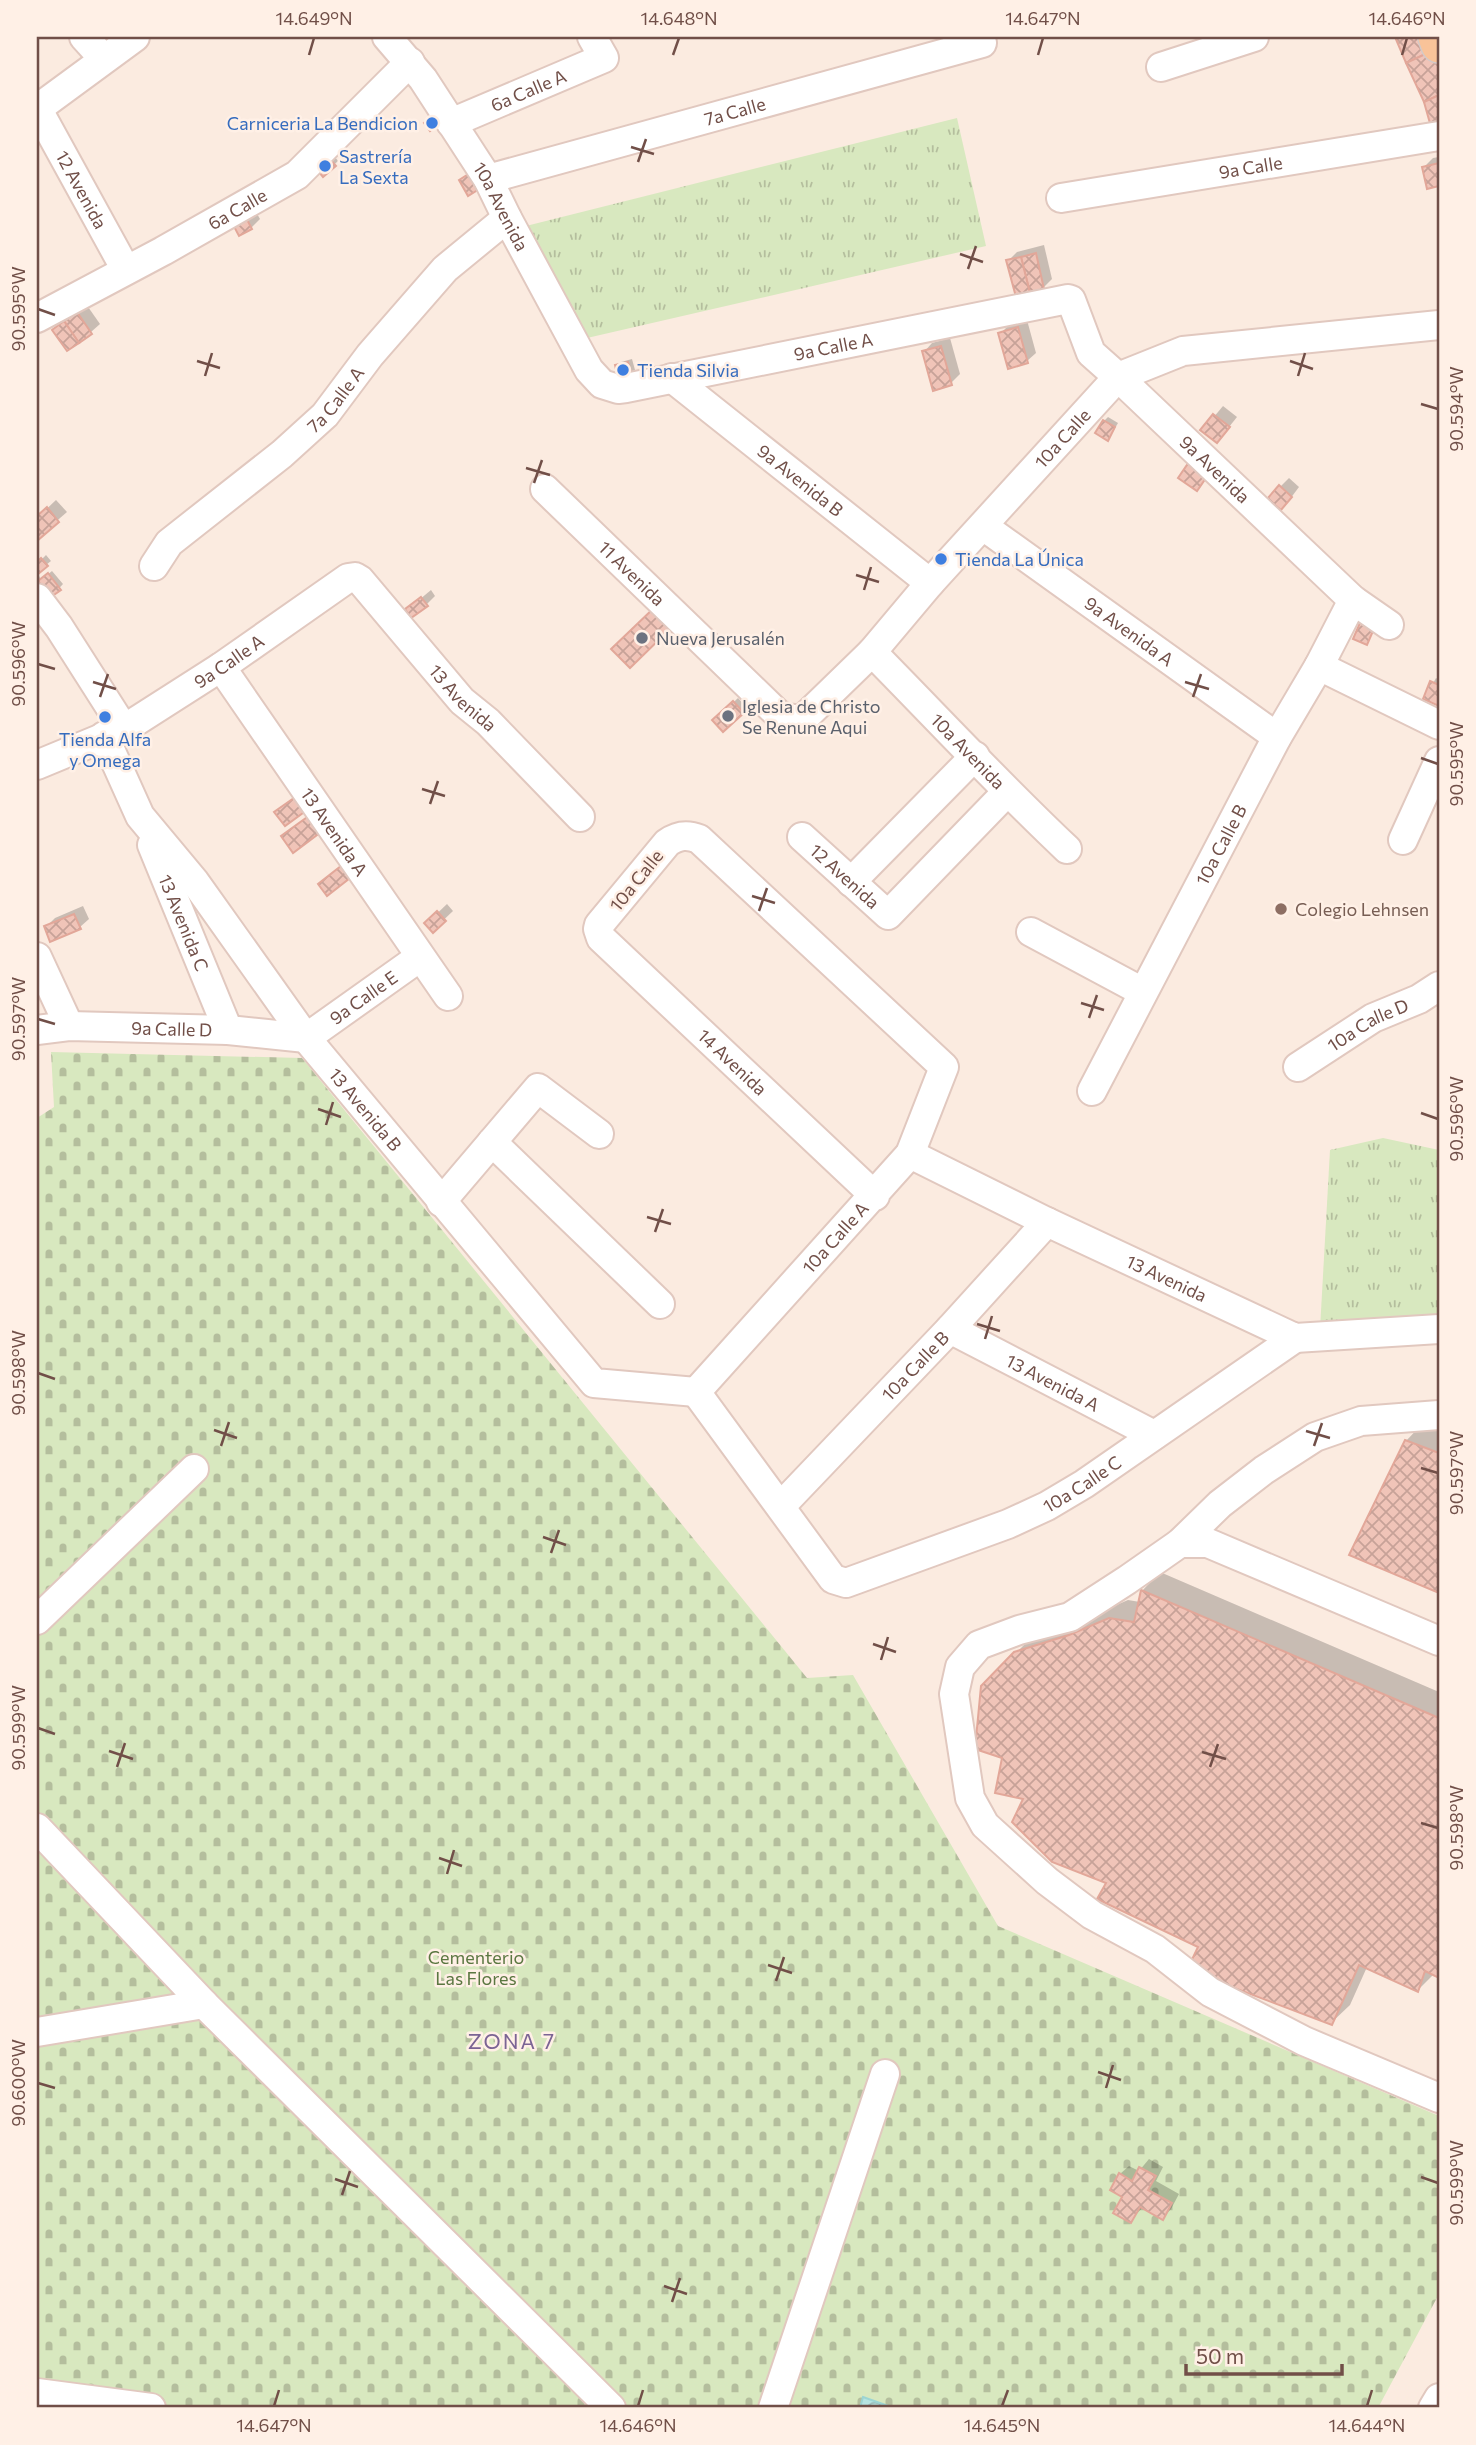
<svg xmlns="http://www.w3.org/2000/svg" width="1476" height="2445" font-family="Commissioner,sans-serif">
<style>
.grass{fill:url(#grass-tufts)}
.cemetery{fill:url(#cemetery-stones)}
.water{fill:url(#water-waves);stroke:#9cd5d3;stroke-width:2}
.shadow{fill:#0003}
.building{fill:url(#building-cross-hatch);stroke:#e2a799;stroke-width:2}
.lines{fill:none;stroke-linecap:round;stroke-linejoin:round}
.minor-casing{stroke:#e1c8bf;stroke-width:32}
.major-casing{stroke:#d4cac8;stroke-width:38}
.minor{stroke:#fff;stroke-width:28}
.major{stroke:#f9c399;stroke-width:35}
.ticks{fill:none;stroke:#714f48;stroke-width:2.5}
.shop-dot{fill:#3f7fe0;stroke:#fff0e6;stroke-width:2.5}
.worship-dot{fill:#6b7280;stroke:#fff0e6;stroke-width:2.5}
.education-dot{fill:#8d6e63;stroke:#fff0e6;stroke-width:2.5}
.labels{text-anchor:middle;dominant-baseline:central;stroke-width:5;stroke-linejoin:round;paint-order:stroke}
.street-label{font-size:18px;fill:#714f48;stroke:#fff0e6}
.shop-label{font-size:18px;fill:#366cbe;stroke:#fff0e6;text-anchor:start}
.worship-label{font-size:18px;fill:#5b616d;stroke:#fff0e6;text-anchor:start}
.education-label{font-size:18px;fill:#785e54;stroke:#fff0e6;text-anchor:start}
.park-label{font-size:18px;fill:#5b7741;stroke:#fff0e6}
.quarter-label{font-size:21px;letter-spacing:2px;fill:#7b6494;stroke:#fff0e6}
.neatline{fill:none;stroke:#714f48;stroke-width:2.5}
.ticks-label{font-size:18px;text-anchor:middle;fill:#714f48}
</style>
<defs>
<pattern id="grass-tufts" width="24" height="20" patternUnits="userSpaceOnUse" patternTransform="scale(1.75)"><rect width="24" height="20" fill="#d8e8bf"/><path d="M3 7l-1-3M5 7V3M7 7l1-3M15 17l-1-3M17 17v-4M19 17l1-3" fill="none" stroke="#b4be9d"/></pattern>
<pattern id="cemetery-stones" width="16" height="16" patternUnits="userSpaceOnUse" patternTransform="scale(1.75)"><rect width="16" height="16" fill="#d8e8bf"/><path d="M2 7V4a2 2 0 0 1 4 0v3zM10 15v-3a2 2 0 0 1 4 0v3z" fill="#b4be9d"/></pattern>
<pattern id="water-waves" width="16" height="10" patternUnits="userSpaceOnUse" patternTransform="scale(1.75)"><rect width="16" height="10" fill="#b6e4e1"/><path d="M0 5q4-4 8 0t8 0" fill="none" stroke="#98bbb8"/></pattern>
<pattern id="building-cross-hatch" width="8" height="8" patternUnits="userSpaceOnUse" patternTransform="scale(1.75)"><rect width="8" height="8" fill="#f0c4b8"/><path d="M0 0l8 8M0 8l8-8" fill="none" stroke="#c7a298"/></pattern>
</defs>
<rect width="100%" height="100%" fill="#fbebe0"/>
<g class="grass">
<path d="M 957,118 L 986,246 L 587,338 L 518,228 Z"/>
<path d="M 1383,1138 L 1439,1150 L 1439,1318 L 1320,1329 L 1330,1150 Z"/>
</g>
<path class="cemetery" d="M 51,1052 L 302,1058 L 807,1678 L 853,1675 L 998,1926 L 1439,2116 L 1439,2294 L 1378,2408 L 37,2408 L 37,1118 L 54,1107 Z"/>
<path class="water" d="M 863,2397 L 894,2408 L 860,2408 Z"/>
<g class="shadow">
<path d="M 1397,37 L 1439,37 L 1439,130 L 1425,102 Z"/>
<path d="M 332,153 L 338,161 L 324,174 Z"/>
<path d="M 1439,157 L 1439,184 L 1428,187 L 1424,167 L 1433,158 Z"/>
<path d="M 251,203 L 260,219 L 251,228 L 240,234 Z"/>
<path d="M 1044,245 L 1052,279 L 1043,288 L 1008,261 L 1017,252 Z"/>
<path d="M 86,304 L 100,324 L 91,332 L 54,330 Z"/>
<path d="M 1027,320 L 1036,353 L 1027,361 L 1000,334 L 1009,325 Z"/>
<path d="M 950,338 L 960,374 L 951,383 L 924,352 L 932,343 Z"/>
<path d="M 632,359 L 635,370 L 631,374 L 617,366 L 621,362 Z"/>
<path d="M 1223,406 L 1237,417 L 1225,432 L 1203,430 Z"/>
<path d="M 1108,417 L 1118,423 L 1111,435 L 1104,421 Z"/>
<path d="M 1289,478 L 1299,487 L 1290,499 L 1280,487 Z"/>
<path d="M 56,500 L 67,512 L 37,538 L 37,518 Z"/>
<path d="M 46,555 L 51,561 L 37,572 L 41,580 L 52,571 L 63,584 L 37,612 L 37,564 Z"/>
<path d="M 431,590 L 435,596 L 426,605 L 407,610 Z"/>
<path d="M 1436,678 L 1439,680 L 1439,704 L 1425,698 Z"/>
<path d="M 738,698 L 747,708 L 723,729 L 715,720 Z"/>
<path d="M 447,904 L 453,911 L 433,930 L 427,923 Z"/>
<path d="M 83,906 L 89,919 L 80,927 L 46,927 L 55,918 Z"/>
<path d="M 1424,1422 L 1439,1428 L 1439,1591 L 1351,1554 L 1406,1441 Z"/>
<path d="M 1160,1572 L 1439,1692 L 1439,1976 L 1434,1974 L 1418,1990 L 1367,1967 L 1350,2005 L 1331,2023 L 1201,1946 L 1108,1882 L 1026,1798 L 1004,1757 L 982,1687 L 1035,1634 L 1089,1617 L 1128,1600 L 1140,1602 L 1142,1591 Z"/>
<path d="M 1149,2159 L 1163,2167 L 1156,2181 L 1179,2194 L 1171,2209 L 1163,2218 L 1143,2207 L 1131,2220 L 1120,2174 L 1129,2166 L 1139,2171 Z"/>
</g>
<g class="building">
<path d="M 1395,37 L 1426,37 L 1432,51 L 1406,63 Z"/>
<path d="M 1432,51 L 1439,67 L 1439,95 L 1424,102 L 1406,63 Z"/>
<path d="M 1439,95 L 1439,132 L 1433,134 L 1424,102 Z"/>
<path d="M 435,114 L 441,122 L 430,131 L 424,123 Z"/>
<path d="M 327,156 L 336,166 L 323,177 L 314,166 Z"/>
<path d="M 1439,163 L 1439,186 L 1427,189 L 1422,167 Z"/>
<path d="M 475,170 L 484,186 L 468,196 L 459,180 Z"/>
<path d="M 242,210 L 252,229 L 239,236 L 229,217 Z"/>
<path d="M 1036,253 L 1044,289 L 1030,293 L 1021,257 Z"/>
<path d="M 1021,257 L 1030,293 L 1016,297 L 1006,260 Z"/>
<path d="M 77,312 L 92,334 L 79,343 L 64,321 Z"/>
<path d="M 64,321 L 79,343 L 67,351 L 52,330 Z"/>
<path d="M 1018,327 L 1028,363 L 1008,369 L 998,333 Z"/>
<path d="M 941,346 L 952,385 L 933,391 L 922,351 Z"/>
<path d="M 628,362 L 632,375 L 618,378 L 615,365 Z"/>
<path d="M 1213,414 L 1230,427 L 1217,443 L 1200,430 Z"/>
<path d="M 1103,420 L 1115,427 L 1108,441 L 1095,433 Z"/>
<path d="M 1189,462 L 1208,475 L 1197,491 L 1178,478 Z"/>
<path d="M 1279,485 L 1292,497 L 1281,510 L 1267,499 Z"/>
<path d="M 47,507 L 59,522 L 37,541 L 37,516 Z"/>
<path d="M 41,558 L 48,566 L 37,575 L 37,562 Z"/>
<path d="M 48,573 L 61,590 L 51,597 L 38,581 Z"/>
<path d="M 421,597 L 428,606 L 411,618 L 405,609 Z"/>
<path d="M 655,607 L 673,626 L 630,668 L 611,649 Z"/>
<path d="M 1362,618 L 1376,624 L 1367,645 L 1353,639 Z"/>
<path d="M 1430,681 L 1439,685 L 1439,706 L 1423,699 Z"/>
<path d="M 733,701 L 744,713 L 723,732 L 712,720 Z"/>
<path d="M 297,796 L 307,810 L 285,826 L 274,812 Z"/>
<path d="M 313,813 L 325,829 L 293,853 L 281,836 Z"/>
<path d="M 341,866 L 350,878 L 327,896 L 318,884 Z"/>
<path d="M 437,911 L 446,921 L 433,933 L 424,923 Z"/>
<path d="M 74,914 L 81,929 L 50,942 L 44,926 Z"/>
<path d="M 1405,1440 L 1439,1453 L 1439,1593 L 1349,1555 Z"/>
<path d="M 1141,1590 L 1439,1718 L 1439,1978 L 1425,1971 L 1418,1992 L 1359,1965 L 1332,2025 L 1187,1970 L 1198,1947 L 1097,1899 L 1106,1883 L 1052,1862 L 1012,1822 L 1023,1799 L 995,1793 L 1002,1758 L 975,1749 L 981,1686 L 1014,1652 L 1069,1635 L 1109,1618 L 1134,1622 Z"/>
<path d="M 1139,2167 L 1156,2176 L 1148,2190 L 1172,2203 L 1163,2220 L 1140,2207 L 1131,2223 L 1113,2213 L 1122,2197 L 1110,2190 L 1119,2173 L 1132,2181 Z"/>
</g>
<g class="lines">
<g class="minor-casing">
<g id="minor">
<path d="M 84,37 L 104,59"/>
<path id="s1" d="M 387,37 L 423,79 L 488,179 L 507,218 L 589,370 L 602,384 L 618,389 L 626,388 L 1068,299 L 1071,300 L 1091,353 L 1118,377 L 1353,600 L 1389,625"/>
<path d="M 1161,67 L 1254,37"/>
<path id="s2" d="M 37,108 L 126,270"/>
<path d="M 37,109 L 135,37"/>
<path id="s3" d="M 451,123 L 604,58 L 592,37"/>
<path id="s4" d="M 488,179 L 982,43 L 977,37"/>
<path id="s5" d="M 1061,198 L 1439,136"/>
<path id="s6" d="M 37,318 L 163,251 L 297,175 L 410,62"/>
<path id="s7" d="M 672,378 L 930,583"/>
<path id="s8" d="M 545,489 L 778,714 L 785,718 L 802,720 L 872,652 L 930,583 L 1118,377 L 1183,351 L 1439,325"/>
<path id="s9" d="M 983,526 L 1277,737"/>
<path id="s10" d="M 154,566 L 169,543 L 282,454 L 325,415 L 370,355 L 445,269 L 507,218"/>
<path d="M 37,598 L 59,627 L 124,729"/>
<path id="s11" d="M 872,652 C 937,718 1000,786 1067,849"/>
<path d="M 1319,666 L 1439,725"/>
<path id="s12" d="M 221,667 L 448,996"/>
<path id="s13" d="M 104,736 L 140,816 L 195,882 L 306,1038 L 594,1383 L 696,1392"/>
<path id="s14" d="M 37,765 L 124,729 L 221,667 L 348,578 L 355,577 L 360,580 L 462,701 L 488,722 L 580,817"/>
<path id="s15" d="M 802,837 L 888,915 L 1007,792"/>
<path d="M 1403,840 L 1439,761"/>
<path id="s16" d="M 152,845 L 228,1030"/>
<path d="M 851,882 L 975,756"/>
<path d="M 1031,932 L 1143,992"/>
<path d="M 37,957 L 69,1026"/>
<path id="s17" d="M 37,1030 L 69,1026 L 228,1030 L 306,1038 L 420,957"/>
<path id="s18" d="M 1298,1067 L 1373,1018 L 1419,999 L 1439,986"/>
<path id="s19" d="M 1092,1091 L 1277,737 L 1319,666 L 1353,600"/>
<path d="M 492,1142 L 660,1304"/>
<path id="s20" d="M 910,1154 L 1047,1222 L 1295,1338 L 1439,1329"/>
<path d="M 441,1202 L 538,1088 L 599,1134"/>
<path id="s21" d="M 950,1329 L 1154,1435"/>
<path id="s22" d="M 696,1392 L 910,1154 L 944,1067 L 699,839 C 687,834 678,835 667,843 L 599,925 L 598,929 L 601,938 L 875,1196"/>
<path id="s23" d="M 696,1392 L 833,1579 L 846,1583 L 1008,1524 L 1047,1506 L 1084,1484 L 1295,1338"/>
<path d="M 1439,1415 L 1361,1421 L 1315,1437 L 1264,1470 L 1220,1504 L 1180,1543 L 1127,1580 L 1070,1617 L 1019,1630 L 979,1645 L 960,1667 L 954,1694 L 970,1798 L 985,1825 L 1047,1881 L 1092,1915 L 1155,1949 L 1210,1992 L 1304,2041 L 1439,2098"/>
<path id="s24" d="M 781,1506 L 950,1329 L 1047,1222"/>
<path d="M 1180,1543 L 1208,1543 L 1439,1641"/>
<path d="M 37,1620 L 194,1469"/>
<path d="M 37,1828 L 204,2004 L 611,2408"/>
<path d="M 37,2032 L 204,2004"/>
<path d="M 37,2393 L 151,2408"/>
<path d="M 773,2408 L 885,2074"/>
<path d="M 1433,2408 L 1439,2398"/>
</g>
</g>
<g class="major-casing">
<path id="major" d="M 1436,37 L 1439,45"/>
</g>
<use href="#minor" class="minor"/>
<use href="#major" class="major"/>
</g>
<path class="ticks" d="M 309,55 L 314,38M 673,55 L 679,38M 1038,55 L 1043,38M 1402,55 L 1407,38M 631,147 L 654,154M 638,162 L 646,139M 960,254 L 983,262M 968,269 L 976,246M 38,309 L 55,315M 197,361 L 220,368M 1290,361 L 1313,369M 205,376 L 212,353M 1298,376 L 1305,353M 1421,404 L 1438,409M 526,468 L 550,475M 534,483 L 542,460M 856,575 L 879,582M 864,590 L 871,567M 38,664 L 55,669M 93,682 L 116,689M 1185,682 L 1209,689M 100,697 L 108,674M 1193,697 L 1201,674M 1421,758 L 1438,764M 422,789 L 445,796M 430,804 L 438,781M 752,896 L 775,903M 759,911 L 767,888M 1081,1003 L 1104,1010M 1089,1018 L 1097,995M 38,1019 L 55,1024M 318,1109 L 341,1117M 1421,1113 L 1438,1119M 326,1125 L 333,1102M 647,1217 L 671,1224M 655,1232 L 663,1209M 977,1324 L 1000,1331M 985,1339 L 992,1316M 38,1373 L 55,1379M 214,1430 L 237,1438M 1306,1431 L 1330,1438M 221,1446 L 229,1422M 1314,1446 L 1322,1423M 1421,1468 L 1438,1473M 543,1537 L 566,1545M 551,1553 L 559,1530M 873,1644 L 896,1652M 881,1660 L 888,1637M 38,1728 L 55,1734M 109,1751 L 133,1759M 1202,1752 L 1226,1759M 117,1767 L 125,1743M 1210,1767 L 1218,1744M 1421,1823 L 1438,1828M 439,1858 L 462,1866M 447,1874 L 454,1850M 768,1965 L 792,1973M 776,1981 L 784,1957M 1098,2072 L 1121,2080M 38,2083 L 55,2088M 1106,2088 L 1113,2065M 1421,2177 L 1438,2183M 335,2179 L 358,2187M 342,2195 L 350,2171M 664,2286 L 687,2294M 672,2302 L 680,2278M 274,2406 L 279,2390M 638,2406 L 643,2390M 1002,2406 L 1008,2390M 1367,2406 L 1372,2390"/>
<g class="shop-dot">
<circle cx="432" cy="123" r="7"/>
<circle cx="325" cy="166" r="7"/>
<circle cx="623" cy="370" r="7"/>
<circle cx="941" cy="559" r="7"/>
<circle cx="105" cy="717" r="7"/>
</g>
<g class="worship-dot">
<circle cx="642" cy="638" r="7"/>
<circle cx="728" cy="716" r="7"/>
</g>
<circle class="education-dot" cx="1281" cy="909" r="7"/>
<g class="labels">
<g class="street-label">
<text stroke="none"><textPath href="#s3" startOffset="84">6a Calle A</textPath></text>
<text stroke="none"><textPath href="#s4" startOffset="256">7a Calle</textPath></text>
<text stroke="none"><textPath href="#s5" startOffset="192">9a Calle</textPath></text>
<text stroke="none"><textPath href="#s2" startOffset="93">12 Avenida</textPath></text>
<text stroke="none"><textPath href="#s1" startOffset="205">10a Avenida</textPath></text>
<text stroke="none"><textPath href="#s6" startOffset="228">6a Calle</textPath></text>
<text stroke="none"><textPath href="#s1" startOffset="646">9a Calle A</textPath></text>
<text stroke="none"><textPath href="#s10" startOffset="248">7a Calle A</textPath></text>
<text stroke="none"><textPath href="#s8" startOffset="733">10a Calle</textPath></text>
<text stroke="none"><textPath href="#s1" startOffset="1115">9a Avenida</textPath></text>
<text stroke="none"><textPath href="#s7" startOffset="164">9a Avenida B</textPath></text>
<text stroke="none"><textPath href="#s8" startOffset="121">11 Avenida</textPath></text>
<text stroke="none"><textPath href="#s9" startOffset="180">9a Avenida A</textPath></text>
<text stroke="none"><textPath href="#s14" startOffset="219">9a Calle A</textPath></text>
<text stroke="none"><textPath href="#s14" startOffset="534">13 Avenida</textPath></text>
<text stroke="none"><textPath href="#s11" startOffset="138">10a Avenida</textPath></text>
<text stroke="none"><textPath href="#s12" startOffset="200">13 Avenida A</textPath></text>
<text stroke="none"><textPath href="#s19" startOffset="278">10a Calle B</textPath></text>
<text stroke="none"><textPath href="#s15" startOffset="58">12 Avenida</textPath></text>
<text transform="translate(636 880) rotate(-51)">10a Calle</text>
<text stroke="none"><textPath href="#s16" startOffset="84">13 Avenida C</textPath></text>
<text stroke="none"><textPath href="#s17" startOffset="340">9a Calle E</textPath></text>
<text stroke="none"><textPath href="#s18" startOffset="82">10a Calle D</textPath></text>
<text stroke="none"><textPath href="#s17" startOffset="135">9a Calle D</textPath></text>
<text stroke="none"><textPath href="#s22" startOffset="1083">14 Avenida</textPath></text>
<text stroke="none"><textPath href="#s13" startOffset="458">13 Avenida B</textPath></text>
<text stroke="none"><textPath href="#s22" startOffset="208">10a Calle A</textPath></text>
<text stroke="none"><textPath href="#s20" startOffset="285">13 Avenida</textPath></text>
<text stroke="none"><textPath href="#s24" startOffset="194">10a Calle B</textPath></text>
<text stroke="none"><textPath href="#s21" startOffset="116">13 Avenida A</textPath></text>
<text stroke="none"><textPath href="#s23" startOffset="502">10a Calle C</textPath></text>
</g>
<g class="shop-label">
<text x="418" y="123" text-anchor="end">Carniceria La Bendicion</text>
<text x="339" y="156">Sastrería<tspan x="339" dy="21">La Sexta</tspan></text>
<text x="637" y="370">Tienda Silvia</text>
<text x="955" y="559">Tienda La Única</text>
<text x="105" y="739" text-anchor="middle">Tienda Alfa<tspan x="105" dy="21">y Omega</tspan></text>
</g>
<g class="worship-label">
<text x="656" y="638">Nueva Jerusalén</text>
<text x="742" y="706">Iglesia de Christo<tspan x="742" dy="21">Se Renune Aqui</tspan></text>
</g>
<g class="education-label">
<text x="1295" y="909">Colegio Lehnsen</text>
</g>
<g class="park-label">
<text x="476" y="1957">Cementerio<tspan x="476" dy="21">Las Flores</tspan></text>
</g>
<g class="quarter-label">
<text x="512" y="2040">ZONA 7</text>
</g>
</g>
<rect width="1476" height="2445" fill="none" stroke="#fff0e6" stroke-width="77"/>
<path d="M1186 2364v10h156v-10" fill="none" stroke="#714f48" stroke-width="3.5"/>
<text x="1196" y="2364" font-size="21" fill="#714f48" stroke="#fff0e6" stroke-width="5" paint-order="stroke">50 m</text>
<rect x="38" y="38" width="1400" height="2368" class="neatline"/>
<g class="ticks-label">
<text x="314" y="25">14.649°N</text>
<text x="679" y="25">14.648°N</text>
<text x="1043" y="25">14.647°N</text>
<text x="1407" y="25">14.646°N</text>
<text transform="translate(19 309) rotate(-90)" y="6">90.595°W</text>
<text transform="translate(1457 409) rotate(-90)" y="6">90.594°W</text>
<text transform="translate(19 664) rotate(-90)" y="6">90.596°W</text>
<text transform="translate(1457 764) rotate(-90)" y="6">90.595°W</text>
<text transform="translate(19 1019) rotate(-90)" y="6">90.597°W</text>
<text transform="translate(1457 1119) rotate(-90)" y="6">90.596°W</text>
<text transform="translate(19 1373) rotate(-90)" y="6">90.598°W</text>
<text transform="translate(1457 1473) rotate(-90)" y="6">90.597°W</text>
<text transform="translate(19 1728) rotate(-90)" y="6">90.599°W</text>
<text transform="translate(1457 1828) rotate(-90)" y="6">90.598°W</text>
<text transform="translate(19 2083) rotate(-90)" y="6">90.600°W</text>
<text transform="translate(1457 2183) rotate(-90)" y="6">90.599°W</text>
<text x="274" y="2432">14.647°N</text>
<text x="638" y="2432">14.646°N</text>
<text x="1002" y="2432">14.645°N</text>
<text x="1367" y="2432">14.644°N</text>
</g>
</svg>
